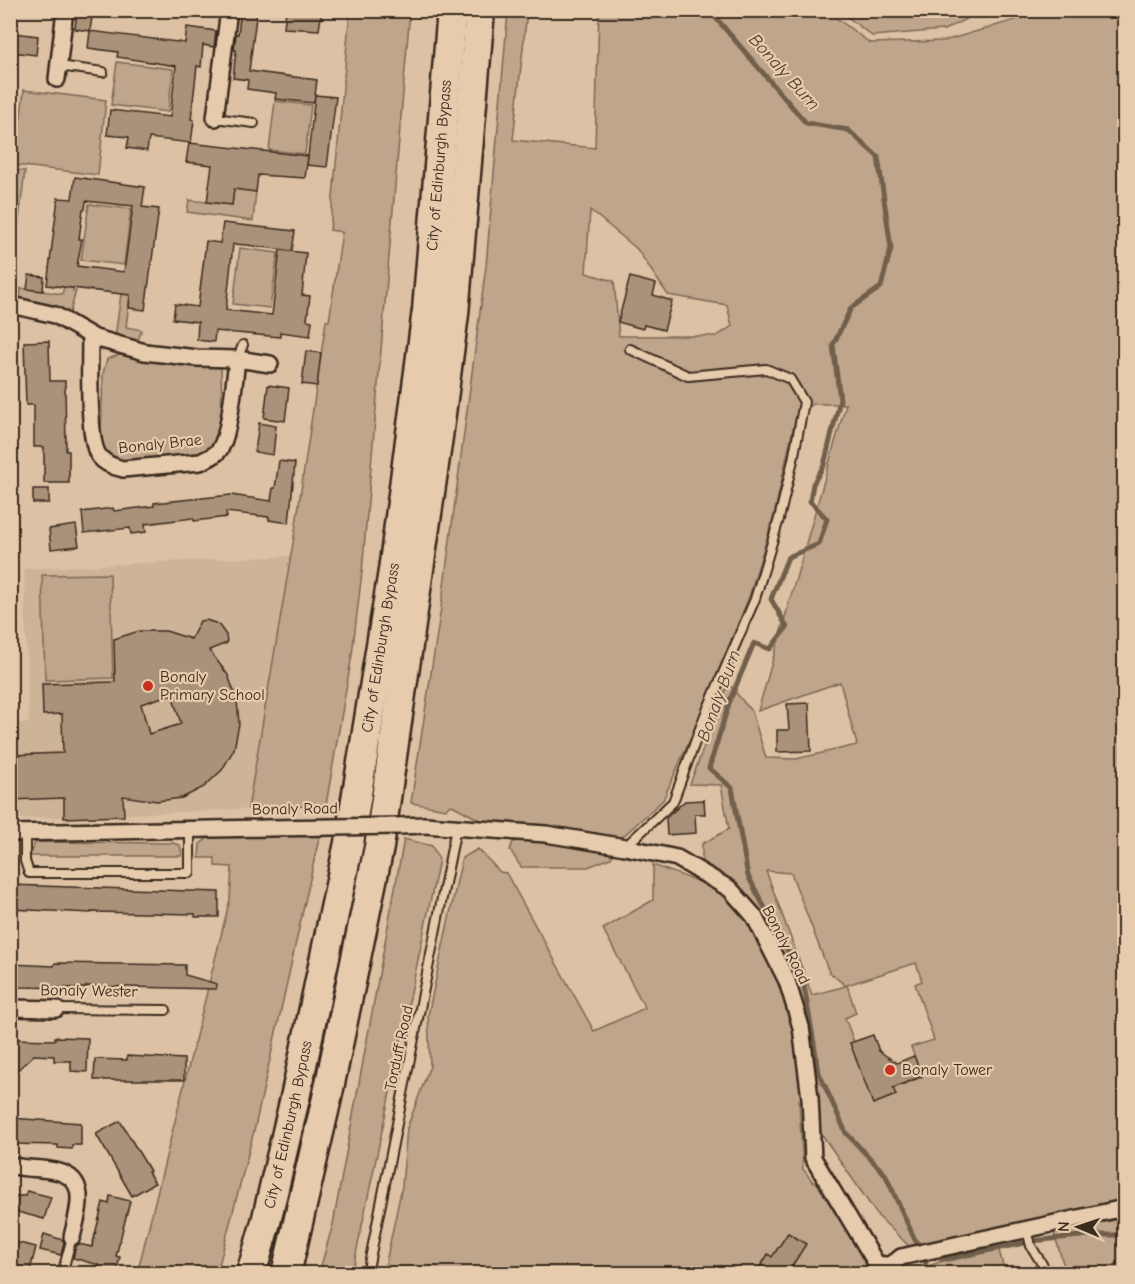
<svg xmlns="http://www.w3.org/2000/svg" width="1135" height="1284" font-family="'Comic Neue',sans-serif">
<style>
.built{fill:#cdb397}
.green{fill:#bea58b;stroke:#7c6854;stroke-width:1.5;fill-rule:evenodd}
.lines{fill:none;stroke-linecap:round;stroke-linejoin:round}
.stream{stroke:#715e4b;stroke-width:5}
.building{fill:#aa927a;stroke:#3b2a1e;stroke-width:1.5;fill-rule:evenodd}
.lane-casing{stroke:#3b2a1e;stroke-width:12}
.street-casing{stroke:#3b2a1e;stroke-width:20}
.highway-casing{stroke:#3b2a1e;stroke-width:33}
.lane{stroke:#e6cbad;stroke-width:8}
.street{stroke:#e6cbad;stroke-width:15}
.highway{stroke:#e6cbad;stroke-width:28}
.street-bridge-casing{stroke:#3b2a1e;stroke-width:20;stroke-linecap:butt}
.street-bridge{stroke:#e6cbad;stroke-width:15}
.poi-dot{fill:#c8321e;stroke:#e6cbad;stroke-width:2}
.labels{text-anchor:middle;dominant-baseline:central;stroke-width:4.5;stroke-linejoin:round;paint-order:stroke}
.street-label{font-size:16px;fill:#3b2a1e;stroke:#e6cbad}
.poi-label{font-size:16px;fill:#3b2a1e;stroke:#e6cbad;text-anchor:start}
.water-label{font-size:18px;font-style:italic;fill:#4d3b2d;stroke:#e6cbad}
</style>
<rect width="100%" height="100%" fill="#dcc1a4"/>
<filter id="ink" filterUnits="userSpaceOnUse"><feTurbulence type="fractalNoise" baseFrequency=".0167" numOctaves="2"/><feDisplacementMap in="SourceGraphic" scale="12" xChannelSelector="R" yChannelSelector="G"/><feConvolveMatrix kernelMatrix="1 2 1 2 8 2 1 2 1" color-interpolation-filters="sRGB"/></filter>
<g filter="url(#ink)">
<path class="built" d="M 291,556 L 248,809 L 11,819 L 10,724 L 29,723 L 24,569 Z"/>
<g class="green">
<path d="M 350,11 L 410,11 L 362,572 L 352,655 L 326,805 L 248,809 L 295,531 L 326,321 L 329,321 L 342,232 L 330,230 Z"/>
<path d="M 508,11 L 527,11 L 513,140 L 595,148 L 599,11 L 827,11 L 870,43 L 944,41 L 1045,11 L 1124,11 L 1124,1197 L 1113,1203 L 910,1247 L 878,1216 L 799,1101 L 803,1169 L 813,1182 L 819,1183 L 873,1273 L 380,1274 L 385,1267 L 402,1186 L 407,1128 L 430,1066 L 428,1015 L 462,858 L 478,849 L 500,872 L 506,873 L 594,1031 L 645,1008 L 603,929 L 653,900 L 653,865 L 702,883 L 702,844 L 729,829 L 721,785 L 690,784 L 728,683 L 752,712 L 766,758 L 796,759 L 857,745 L 840,682 L 758,711 L 846,404 L 813,404 L 795,420 L 774,515 L 749,597 L 687,746 L 663,800 L 619,840 L 485,823 L 454,806 L 450,805 L 446,809 L 411,803 L 441,608 L 486,266 ZM 590,210 L 637,249 L 668,295 L 727,305 L 732,326 L 717,336 L 619,336 L 614,281 L 586,273 ZM 766,871 L 791,873 L 829,972 L 846,986 L 812,995 ZM 916,963 L 922,981 L 915,984 L 934,1040 L 911,1047 L 922,1077 L 893,1088 L 854,1042 L 845,1018 L 856,1013 L 847,985 Z"/>
<path d="M 840,11 L 982,11 L 944,30 L 872,36 Z"/>
<path d="M 117,62 L 173,69 L 168,112 L 111,105 Z"/>
<path d="M 24,90 L 106,100 L 98,175 L 15,165 Z"/>
<path d="M 275,101 L 311,105 L 305,154 L 269,150 Z"/>
<path d="M 14,170 L 25,171 L 15,252 L 10,252 L 10,199 Z"/>
<path d="M 234,189 L 256,192 L 253,221 L 187,212 L 189,200 L 232,205 Z"/>
<path d="M 89,204 L 131,209 L 124,265 L 81,260 Z"/>
<path d="M 240,248 L 278,253 L 270,308 L 233,304 Z"/>
<path d="M 64,287 L 73,288 L 73,291 L 76,291 L 69,316 L 20,302 L 21,288 L 62,294 Z"/>
<path d="M 121,294 L 130,295 L 126,327 L 142,330 L 138,340 L 115,337 Z"/>
<path d="M 119,355 L 133,355 L 166,362 L 221,365 C 221,392 227,436 205,454 L 123,463 L 107,455 L 101,443 L 101,434 L 103,373 L 107,359 Z"/>
<path d="M 110,574 L 113,678 L 45,680 L 42,575 Z"/>
<path d="M 320,834 L 255,1127 L 217,1273 L 137,1274 L 230,899 L 232,867 L 215,866 L 215,858 L 199,858 L 200,844 L 208,838 L 216,837 Z"/>
<path d="M 404,839 L 432,846 L 439,860 L 352,1273 L 319,1273 L 333,1224 Z"/>
<path d="M 531,839 L 614,852 L 611,858 L 588,867 L 521,867 L 510,850 L 513,842 Z"/>
<path d="M 36,842 L 173,843 L 180,845 L 182,856 L 28,856 Z"/>
<path d="M 1124,1218 L 1124,1273 L 1066,1273 L 1054,1233 Z"/>
<path d="M 997,1243 L 1005,1273 L 916,1274 L 931,1265 Z"/>
</g>
<g class="lines">
<g class="stream">
<path d="M 709,10 L 806,123 L 848,130 L 878,157 L 891,248 L 881,287 L 851,308 L 833,345 L 840,400 L 824,465 L 813,484 L 810,501 L 827,519 L 819,544 L 788,557 L 771,599 L 787,627 L 770,649 L 754,643 L 730,700 L 709,768 L 732,788 L 748,876 L 803,980 L 819,1073 L 846,1133 L 885,1174 L 915,1240 L 924,1251"/>
<path d="M 1032,1241 L 1090,1235 L 1124,1235"/>
<path d="M 928,1257 L 948,1259 L 1024,1243"/>
<path d="M 922,1274 L 928,1257"/>
</g>
</g>
<g class="building">
<path d="M 77,10 L 93,10 L 90,31 L 75,29 Z"/>
<path d="M 241,10 L 257,10 L 249,71 L 317,80 L 314,103 L 275,99 L 276,93 L 247,89 L 248,80 L 233,78 L 236,50 L 234,50 L 236,34 L 238,34 Z"/>
<path d="M 286,10 L 322,10 L 319,30 L 284,28 Z"/>
<path d="M 187,27 L 216,31 L 214,47 L 203,45 L 201,67 L 197,66 L 191,119 L 194,120 L 191,143 L 149,138 L 147,151 L 127,148 L 129,137 L 107,135 L 110,110 L 170,117 L 176,66 L 117,57 L 118,52 L 88,48 L 90,31 L 185,43 Z"/>
<path d="M 14,33 L 38,36 L 36,55 L 12,52 Z"/>
<path d="M 315,95 L 336,97 L 327,167 L 307,165 Z"/>
<path d="M 189,143 L 308,156 L 305,178 L 258,175 L 256,192 L 234,189 L 232,205 L 207,202 L 212,165 L 186,162 Z"/>
<path d="M 75,177 L 145,187 L 142,207 L 159,209 L 145,310 L 129,308 L 130,295 L 47,285 L 58,198 L 72,199 ZM 86,201 L 133,206 L 124,272 L 77,266 L 82,239 L 79,239 L 83,209 L 85,209 Z"/>
<path d="M 223,223 L 295,231 L 292,251 L 247,245 L 233,244 L 226,310 L 272,315 L 280,250 L 306,253 L 302,295 L 310,296 L 307,320 L 312,321 L 310,336 L 280,332 L 280,337 L 215,331 L 214,342 L 197,340 L 198,322 L 173,319 L 175,304 L 198,307 L 206,241 L 220,243 Z"/>
<path d="M 29,275 L 44,277 L 43,291 L 27,289 Z"/>
<path d="M 630,277 L 656,284 L 653,295 L 672,301 L 664,330 L 644,325 L 643,329 L 618,322 Z"/>
<path d="M 49,341 L 50,381 L 65,381 L 66,451 L 69,451 L 69,483 L 44,483 L 44,447 L 34,447 L 34,405 L 26,405 L 24,342 Z"/>
<path d="M 306,351 L 321,353 L 317,386 L 302,384 Z"/>
<path d="M 268,385 L 289,388 L 285,421 L 264,418 Z"/>
<path d="M 259,423 L 276,426 L 273,455 L 255,452 Z"/>
<path d="M 279,461 L 295,463 L 289,523 L 269,520 L 269,517 L 226,512 L 227,517 L 194,521 L 193,518 L 145,524 L 146,532 L 131,534 L 130,528 L 84,533 L 82,512 L 113,508 L 114,511 L 154,506 L 154,503 L 231,495 L 271,501 L 273,488 L 275,488 Z"/>
<rect x="33" y="489" width="16" height="14"/>
<path d="M 76,525 L 79,546 L 51,549 L 49,529 Z"/>
<path d="M 206,620 L 218,624 L 226,635 L 227,643 L 209,650 L 228,675 L 237,700 L 239,724 L 234,749 L 222,770 L 204,787 L 182,798 L 157,801 L 123,796 L 124,816 L 64,818 L 64,798 L 10,800 L 10,755 L 63,753 L 62,714 L 43,715 L 42,684 L 115,682 L 114,639 L 139,631 L 166,631 L 191,639 L 200,621 ZM 172,694 L 181,724 L 149,734 L 141,704 Z"/>
<path d="M 809,703 L 811,751 L 777,752 L 777,730 L 789,730 L 787,704 Z"/>
<path d="M 704,800 L 705,814 L 695,814 L 696,833 L 667,835 L 666,818 L 685,801 Z"/>
<path d="M 10,885 L 219,892 L 219,917 L 195,917 L 195,914 L 91,912 L 91,913 L 10,909 Z"/>
<path d="M 55,963 L 185,965 L 185,975 L 217,984 L 216,989 L 86,986 L 86,988 L 15,987 L 16,982 L 10,982 L 10,964 L 54,966 Z"/>
<path d="M 873,1035 L 879,1051 L 897,1063 L 914,1056 L 922,1076 L 893,1088 L 896,1095 L 873,1104 L 850,1043 Z"/>
<path d="M 55,1037 L 88,1038 L 87,1072 L 71,1071 L 71,1061 L 54,1061 L 54,1056 L 34,1055 L 10,1077 L 10,1039 L 55,1040 Z"/>
<path d="M 127,1056 L 184,1059 L 184,1080 L 94,1080 L 95,1059 L 127,1060 Z"/>
<path d="M 10,1118 L 81,1123 L 81,1145 L 72,1145 L 72,1149 L 58,1148 L 58,1145 L 12,1144 Z"/>
<path d="M 120,1121 L 150,1171 L 148,1172 L 155,1183 L 132,1196 L 96,1134 Z"/>
<path d="M 27,1191 L 51,1197 L 44,1219 L 10,1210 L 10,1196 L 25,1196 Z"/>
<path d="M 110,1196 L 130,1201 L 116,1256 L 120,1257 L 116,1274 L 97,1274 L 99,1265 L 73,1258 L 76,1246 L 79,1244 L 92,1247 L 103,1202 L 109,1204 Z"/>
<path d="M 788,1233 L 806,1244 L 787,1274 L 756,1274 L 768,1254 L 772,1257 Z"/>
<path d="M 44,1234 L 63,1240 L 64,1243 L 61,1255 L 40,1250 Z"/>
<path d="M 15,1242 L 36,1247 L 29,1274 L 10,1272 L 10,1262 Z"/>
</g>
<g class="lines">
<g class="lane-casing">
<g id="lane">
<path d="M 59,66 L 103,72"/>
<path d="M 215,118 L 254,123"/>
<path d="M 237,359 L 243,345"/>
<path d="M 25,833 L 25,861 L 29,873 L 190,873 L 190,829"/>
<path d="M 626,846 L 673,802 L 705,715 L 755,599 L 779,519 L 793,460 L 804,402 L 790,379 L 766,369 L 688,376 L 630,349"/>
<path d="M 56,1009 L 166,1010"/>
<path d="M 1027,1230 L 1031,1246 L 1048,1274"/>
<path d="M 62,1274 L 72,1237"/>
<path d="M 367,1274 L 456,828"/>
</g>
</g>
<g class="street-casing">
<g id="street">
<path d="M 57,79 L 65,10"/>
<path d="M 215,118 L 229,10"/>
<path d="M 10,307 L 16,306 L 55,315 L 95,338 L 145,352 L 197,358 L 237,359 L 270,364"/>
<path d="M 90,336 C 90,359 87,441 99,456 C 105,464 114,467 123,469 L 200,462 C 209,458 218,455 222,445 C 230,429 235,378 237,359"/>
<path d="M 400,826 L 425,825 L 546,834 L 625,847 L 677,858 L 730,889 L 754,916 L 787,981 L 801,1027 L 810,1098 L 813,1158 L 876,1263 C 888,1267 892,1265 901,1257 L 1124,1208"/>
<path d="M 10,833 L 268,828"/>
<path d="M 10,1008 L 56,1009"/>
<path d="M 10,1165 C 23,1169 36,1168 49,1170 C 91,1175 79,1207 72,1237"/>
</g>
</g>
<g class="highway-casing">
<g id="highway">
<path id="s1" d="M 251,1274 L 266,1222 L 295,1098 L 349,843 L 393,571 L 427,310 L 452,10"/>
<path d="M 286,1274 L 327,1098 L 379,847 L 438,437 L 454,314 L 480,10"/>
</g>
</g>
<use href="#lane" class="lane"/>
<use href="#street" class="street"/>
<use href="#highway" class="highway"/>
<g class="street-bridge-casing">
<path id="street-bridge" d="M 268,828 L 400,826"/>
</g>
<use href="#street-bridge" class="street-bridge"/>
</g>
</g>
<g class="poi-dot">
<circle cx="148" cy="686" r="6"/>
<circle cx="890" cy="1070" r="6"/>
</g>
<g class="labels">
<g class="street-label">
<text stroke="none"><textPath href="#s1" startOffset="1126">City of Edinburgh Bypass</textPath></text>
<text transform="translate(160 444) rotate(-6)">Bonaly Brae</text>
<text stroke="none"><textPath href="#s1" startOffset="640">City of Edinburgh Bypass</textPath></text>
<text transform="translate(295 809) rotate(-1)">Bonaly Road</text>
<text transform="translate(786 945) rotate(63)">Bonaly Road</text>
<text transform="translate(89 991) rotate(1)">Bonaly Wester</text>
<text transform="translate(399 1048) rotate(-78)">Torduff Road</text>
<text stroke="none"><textPath href="#s1" startOffset="154">City of Edinburgh Bypass</textPath></text>
</g>
<g class="poi-label">
<text x="160" y="677">Bonaly<tspan x="160" dy="18">Primary School</tspan></text>
<text x="902" y="1070">Bonaly Tower</text>
</g>
<g class="water-label">
<text transform="translate(784 72) rotate(48)">Bonaly Burn</text>
<text transform="translate(719 696) rotate(-70)">Bonaly Burn</text>
</g>
</g>
<rect width="1135" height="1284" fill="none" stroke="#e6cbad" stroke-width="36"/>
<rect x="18" y="18" width="1099" height="1248" fill="none" stroke="#3b2a1e" stroke-width="2" filter="url(#ink)"/>
<g transform="translate(1078 1227) rotate(272)" stroke="#e6cbad" stroke-width="4.5" paint-order="stroke">
<path d="M0-4.5L10 22L0 15L-10 22Z" fill="#3b2a1e"/>
<text y="-9" font-size="16" font-weight="bold" text-anchor="middle" fill="#3b2a1e">N</text>
</g>
</svg>
